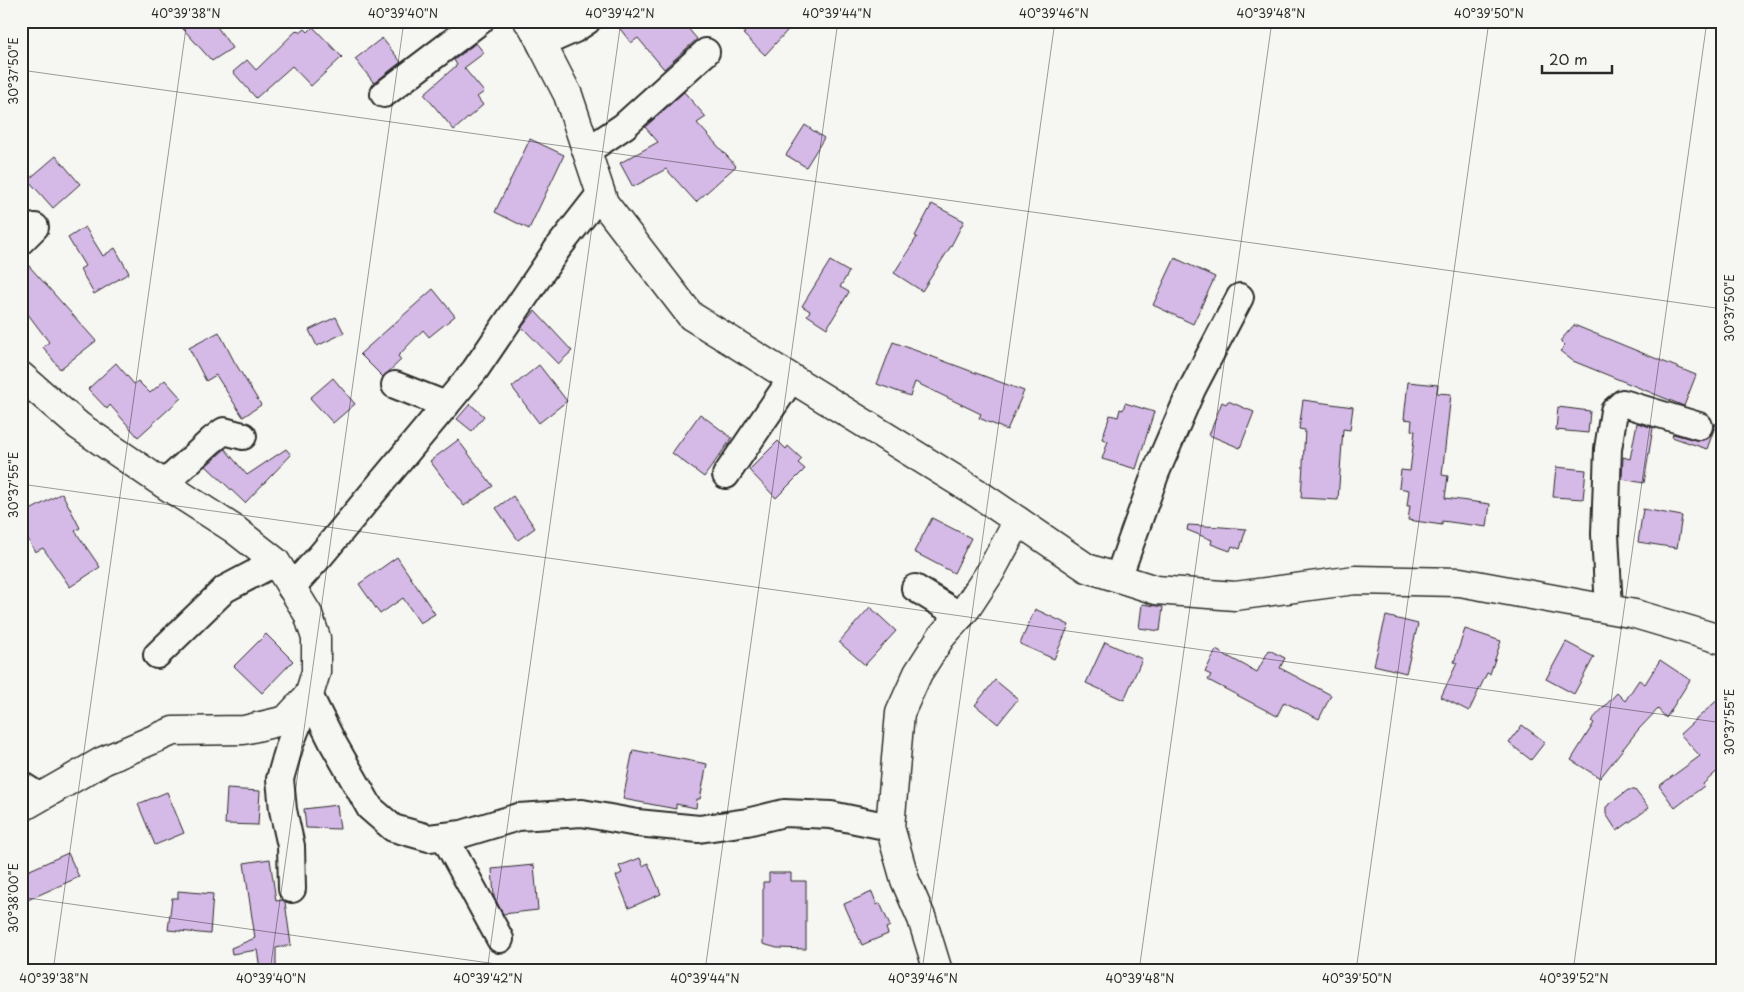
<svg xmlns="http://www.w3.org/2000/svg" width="1744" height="992" font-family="'Playpen Sans',sans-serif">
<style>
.building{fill:#d5b9e7;stroke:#2b2b2b}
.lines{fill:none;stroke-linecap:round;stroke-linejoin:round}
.street-casing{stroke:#2b2b2b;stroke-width:30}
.secondary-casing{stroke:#2b2b2b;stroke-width:31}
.street{stroke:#f6f6f2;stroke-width:26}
.secondary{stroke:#f6f6f2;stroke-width:28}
.ticks{fill:none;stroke:#2b2b2b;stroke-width:1;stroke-opacity:0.45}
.neatline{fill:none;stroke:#2b2b2b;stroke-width:2}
.ticks-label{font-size:12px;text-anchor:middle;fill:#2b2b2b}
</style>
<rect width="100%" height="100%" fill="#f6f6f2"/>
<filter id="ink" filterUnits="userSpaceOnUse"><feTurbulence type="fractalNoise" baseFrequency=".02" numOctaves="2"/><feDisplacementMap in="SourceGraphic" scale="10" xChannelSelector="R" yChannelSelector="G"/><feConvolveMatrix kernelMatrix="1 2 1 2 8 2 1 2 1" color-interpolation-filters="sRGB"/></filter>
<g filter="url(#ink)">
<g class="building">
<path d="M 176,21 L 213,21 L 232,48 L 212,61 Z"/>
<path d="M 614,21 L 682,21 L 697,39 L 664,69 L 638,38 L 631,43 Z"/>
<path d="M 734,21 L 796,21 L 765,55 L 743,34 L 745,33 Z"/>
<path d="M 313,27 L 342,57 L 311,86 L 292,66 L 256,98 L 233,72 L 247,60 L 256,70 L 297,30 L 300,33 L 305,29 L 308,32 Z"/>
<path d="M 382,38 L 401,62 L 374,83 L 355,59 Z"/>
<path d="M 476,43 L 484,53 L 464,68 L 484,92 L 477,97 L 483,105 L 454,130 L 424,94 L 457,65 L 454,60 Z"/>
<path d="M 684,92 L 706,117 L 697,123 L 736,166 L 696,202 L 666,169 L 633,187 L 620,163 L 658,142 L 645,127 Z"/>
<path d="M 805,125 L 824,138 L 806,167 L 786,155 Z"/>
<path d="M 530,139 L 564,155 L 529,229 L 495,212 Z"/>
<path d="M 56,156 L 80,184 L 53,208 L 28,180 Z"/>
<path d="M 932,204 L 964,221 L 951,246 L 922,291 L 894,273 L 917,237 L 915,236 Z"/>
<path d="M 85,227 L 103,256 L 115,248 L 129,273 L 94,294 L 80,269 L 85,266 L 68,238 Z"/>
<path d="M 21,257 L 96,341 L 60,369 L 43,347 L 49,342 L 21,305 Z"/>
<path d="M 1175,258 L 1215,277 L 1193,324 L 1153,305 Z"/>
<path d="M 830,261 L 849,272 L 840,287 L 849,292 L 827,328 L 807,315 L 810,311 L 802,306 Z"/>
<path d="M 433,289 L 455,316 L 429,337 L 423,330 L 398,356 L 401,360 L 383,377 L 360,354 Z"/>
<path d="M 535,311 L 572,351 L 558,364 L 522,327 Z"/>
<path d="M 336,317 L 344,333 L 317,346 L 309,330 Z"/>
<path d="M 1574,325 L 1696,375 L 1684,406 L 1573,361 L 1560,351 L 1565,346 L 1560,341 Z"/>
<path d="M 219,332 L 234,361 L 261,405 L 243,417 L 216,375 L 206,381 L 189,348 Z"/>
<path d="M 893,342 L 1024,391 L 1007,430 L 979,418 L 981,414 L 915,382 L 910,396 L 877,384 Z"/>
<path d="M 116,363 L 134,384 L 138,381 L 150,393 L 165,380 L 181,398 L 138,437 L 110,405 L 107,409 L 88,389 Z"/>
<path d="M 539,365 L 567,401 L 539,423 L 512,387 Z"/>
<path d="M 333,378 L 355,404 L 333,423 L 310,398 Z"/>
<path d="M 1408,382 L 1438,385 L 1437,393 L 1451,394 L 1442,475 L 1448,476 L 1445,498 L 1490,504 L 1487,527 L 1442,521 L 1442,525 L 1408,520 L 1410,506 L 1407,506 L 1409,490 L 1399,488 L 1401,470 L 1410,471 L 1415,431 L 1411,430 L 1412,420 L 1404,419 Z"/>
<path d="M 1303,400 L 1353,407 L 1350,430 L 1343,429 L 1338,500 L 1301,498 L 1305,430 L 1299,429 Z"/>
<path d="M 1228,401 L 1254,412 L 1240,448 L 1209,435 L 1222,402 L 1226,404 Z"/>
<path d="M 1125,403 L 1154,412 L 1136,469 L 1102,459 L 1108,441 L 1102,439 L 1110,415 L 1118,417 L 1120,409 L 1123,410 Z"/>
<path d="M 470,404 L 484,416 L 472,431 L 457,419 Z"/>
<path d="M 1558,407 L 1590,411 L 1588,433 L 1556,430 Z"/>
<path d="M 700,414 L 732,438 L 704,477 L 672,453 Z"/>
<path d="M 1637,423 L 1653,428 L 1644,483 L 1622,479 L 1623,457 L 1630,459 Z"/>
<path d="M 1714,423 L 1716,424 L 1707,449 L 1672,437 L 1673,434 L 1695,440 L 1703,440 L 1710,437 L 1713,430 Z"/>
<path d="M 458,440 L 493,486 L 464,506 L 430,461 Z"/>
<path d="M 778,441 L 786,449 L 788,446 L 802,459 L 798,463 L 805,469 L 776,498 L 749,470 Z"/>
<path d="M 225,449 L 247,475 L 286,449 L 291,455 L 245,503 L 206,466 Z"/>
<path d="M 1556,467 L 1586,470 L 1583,499 L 1553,497 Z"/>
<path d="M 62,493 L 80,528 L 75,531 L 100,567 L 70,587 L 43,548 L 35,552 L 21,526 L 21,515 Z"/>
<path d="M 513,496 L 535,528 L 518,540 L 496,508 Z"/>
<path d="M 1643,509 L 1682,516 L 1677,548 L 1638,542 Z"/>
<path d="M 932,518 L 971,538 L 954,573 L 914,552 Z"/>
<path d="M 1188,525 L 1222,527 L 1246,529 L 1240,549 L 1232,546 L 1230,551 L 1211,544 L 1212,540 L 1187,530 Z"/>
<path d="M 397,557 L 435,614 L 420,623 L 403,598 L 380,614 L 359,584 Z"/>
<path d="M 1142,604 L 1163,607 L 1160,631 L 1139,628 Z"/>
<path d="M 870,607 L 896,631 L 865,665 L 839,642 Z"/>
<path d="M 1035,609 L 1069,625 L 1054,659 L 1020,644 Z"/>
<path d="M 1386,616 L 1418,624 L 1406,673 L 1374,665 Z"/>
<path d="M 1465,629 L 1501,641 L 1490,674 L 1487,673 L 1469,711 L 1441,697 L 1457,663 L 1454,662 Z"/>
<path d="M 266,634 L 293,661 L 262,693 L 234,666 Z"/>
<path d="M 1105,642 L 1142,659 L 1124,700 L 1086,683 Z"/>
<path d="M 1566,642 L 1594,657 L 1574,694 L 1546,679 Z"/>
<path d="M 1216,650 L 1257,672 L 1269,650 L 1285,658 L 1280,668 L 1331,695 L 1319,719 L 1284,702 L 1277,716 L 1208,680 L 1211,675 L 1205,672 Z"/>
<path d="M 1660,660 L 1690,680 L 1666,718 L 1658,709 L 1638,730 L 1600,778 L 1571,760 L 1594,723 L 1591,721 L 1617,693 L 1625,701 L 1639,680 L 1645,684 Z"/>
<path d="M 995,680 L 1018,699 L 998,724 L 975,705 Z"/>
<path d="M 1723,695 L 1723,766 L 1703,784 L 1704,786 L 1675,808 L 1659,786 L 1700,756 L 1680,734 Z"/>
<path d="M 1522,725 L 1545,742 L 1531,760 L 1509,743 Z"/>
<path d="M 633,750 L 707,764 L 700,799 L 697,799 L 696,808 L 676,804 L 676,809 L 623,799 Z"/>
<path d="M 227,789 L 260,791 L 258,825 L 225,824 Z"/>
<path d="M 1628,790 L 1635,790 L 1649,808 L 1617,831 L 1606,814 L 1606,807 Z"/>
<path d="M 167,792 L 184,833 L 155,845 L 138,804 Z"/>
<path d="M 337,805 L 340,829 L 306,828 L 304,809 Z"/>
<path d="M 68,853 L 79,877 L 21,903 L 21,874 Z"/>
<path d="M 640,858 L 643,866 L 648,863 L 661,894 L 629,908 L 616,876 L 622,873 L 619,866 Z"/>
<path d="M 270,859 L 276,901 L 283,900 L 285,902 L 291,945 L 276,948 L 276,969 L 260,969 L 257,950 L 232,954 L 231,948 L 255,938 L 244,863 Z"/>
<path d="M 534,865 L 538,910 L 503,914 L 494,897 L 492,869 Z"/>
<path d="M 769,873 L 791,873 L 791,881 L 806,881 L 806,949 L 777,948 L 763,944 L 763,882 L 769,882 Z"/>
<path d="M 178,891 L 213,894 L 210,934 L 168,930 L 172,898 L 178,898 Z"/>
<path d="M 872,892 L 877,905 L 880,903 L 890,926 L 886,928 L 888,934 L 862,945 L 844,904 Z"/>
</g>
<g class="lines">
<g class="street-casing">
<g id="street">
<path d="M 541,44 L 575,29 L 587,21"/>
<path d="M 384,94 L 480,21"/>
<path d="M 587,151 L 624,126 L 706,52"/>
<path d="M 21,241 L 35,227"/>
<path d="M 395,385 L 446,405"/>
<path d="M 726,475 L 792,378"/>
<path d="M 164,484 L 212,440 L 224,431 L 243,436"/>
<path d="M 1118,578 L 1156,472 L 1192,389 L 1240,297"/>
<path d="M 291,588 L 321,555 L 475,370 L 558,248 L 601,193"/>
<path d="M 915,588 L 961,616"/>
<path d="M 1609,609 L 1605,534 L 1608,449 L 1614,411 L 1623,403 L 1699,426"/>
<path d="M 157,655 L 225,589 L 276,562"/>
<path d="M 309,695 L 333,743 L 370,808 L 393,828 L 429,838 L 462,834 L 518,817 L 582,813 L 637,823 L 699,829 L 747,822 L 784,813 L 831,815 L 890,827"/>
<path d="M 21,785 L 40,797"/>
<path d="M 444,836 L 500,939"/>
<path d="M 292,889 L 291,846 L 283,810 L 280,779 L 290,744 L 309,696"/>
</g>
</g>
<g class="secondary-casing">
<g id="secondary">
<path d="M 528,21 L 532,25 L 568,95 L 604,203 L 691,316 L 977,493 L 1087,568 L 1156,590 L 1235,596 L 1355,580 L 1460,582 L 1635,614 L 1723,640"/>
<path d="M 21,376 L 79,426 L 164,484 L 234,529 L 276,562 L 308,614 L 316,638 L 316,672 L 309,695 L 286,720 L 244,730 L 173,731 L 103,761 L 21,808"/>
<path d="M 938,971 L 922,919 L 905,880 L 890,827 L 900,713 L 918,673 L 941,637 L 966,609 L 991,571 L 1018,521"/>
</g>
</g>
<use href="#street" class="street"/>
<use href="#secondary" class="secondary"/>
</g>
</g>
<path class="ticks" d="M 21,70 L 1723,309M 21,484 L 1723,723M 21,897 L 546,971M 53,971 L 187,21M 270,971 L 404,21M 487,971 L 621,21M 705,971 L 838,21M 922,971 L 1055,21M 1139,971 L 1272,21M 1356,971 L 1489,21M 1573,971 L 1707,21"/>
<rect width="1744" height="992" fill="none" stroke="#f6f6f2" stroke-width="55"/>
<path d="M1542 65v8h70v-8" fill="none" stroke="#2b2b2b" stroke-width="2.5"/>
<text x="1549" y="65" font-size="15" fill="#2b2b2b" stroke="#f6f6f2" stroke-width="4" paint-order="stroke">20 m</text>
<rect x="28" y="28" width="1688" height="936" class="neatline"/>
<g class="ticks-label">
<text x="186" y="18">40°39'38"N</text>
<text x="403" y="18">40°39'40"N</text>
<text x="620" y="18">40°39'42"N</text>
<text x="837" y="18">40°39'44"N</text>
<text x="1054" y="18">40°39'46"N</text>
<text x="1271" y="18">40°39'48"N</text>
<text x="1489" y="18">40°39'50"N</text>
<text transform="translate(14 71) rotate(-90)" y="4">30°37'50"E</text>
<text transform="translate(1730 308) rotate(-90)" y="4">30°37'50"E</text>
<text transform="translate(14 485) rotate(-90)" y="4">30°37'55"E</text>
<text transform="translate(1730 722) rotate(-90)" y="4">30°37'55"E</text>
<text transform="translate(14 898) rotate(-90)" y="4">30°38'00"E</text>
<text x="54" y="983">40°39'38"N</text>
<text x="271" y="983">40°39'40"N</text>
<text x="488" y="983">40°39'42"N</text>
<text x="705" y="983">40°39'44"N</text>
<text x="923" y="983">40°39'46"N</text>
<text x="1140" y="983">40°39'48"N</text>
<text x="1357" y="983">40°39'50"N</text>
<text x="1574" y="983">40°39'52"N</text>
</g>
</svg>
